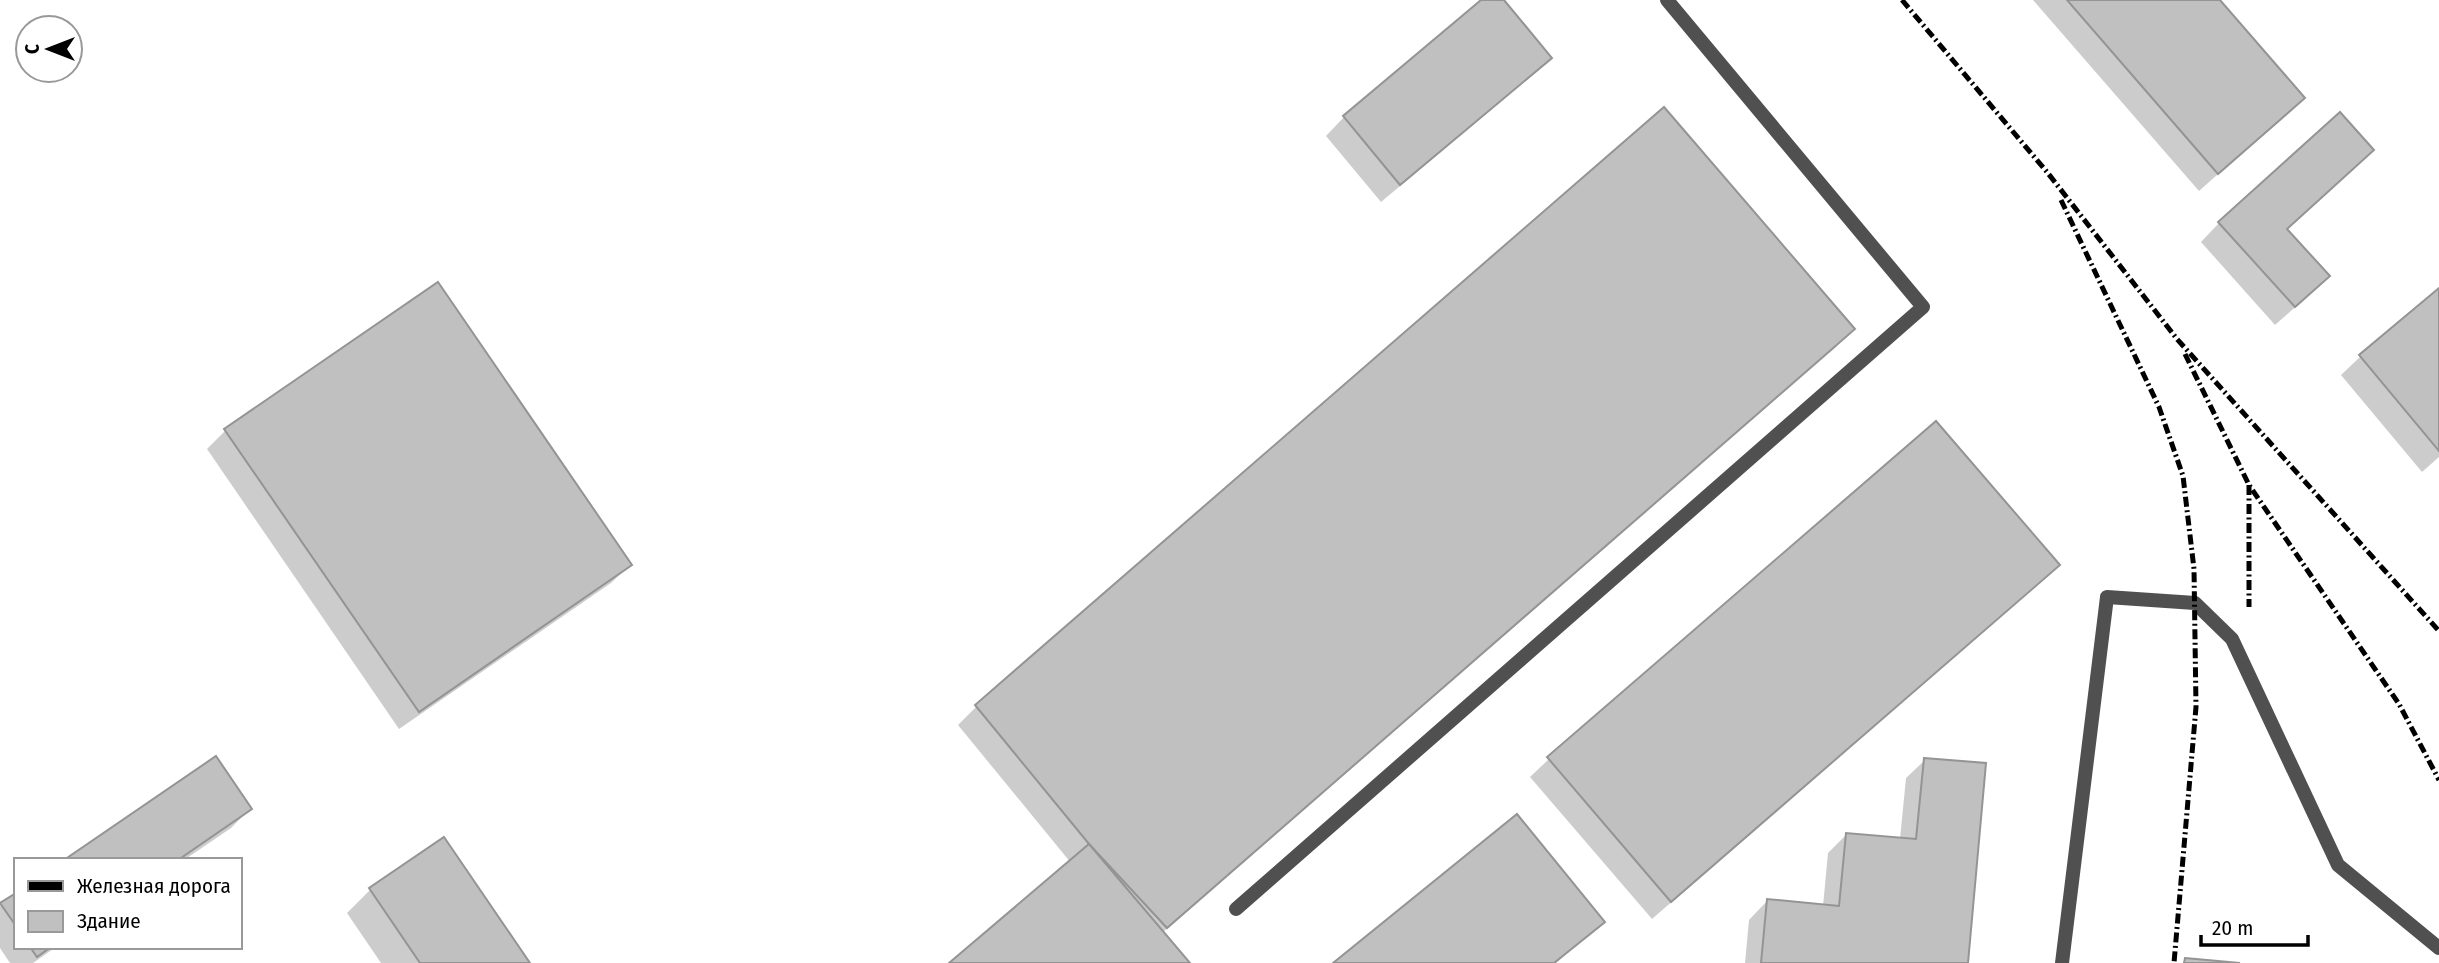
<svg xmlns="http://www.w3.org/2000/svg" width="2439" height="963" font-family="'Fira Sans Condensed',sans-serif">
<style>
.shadow{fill:#0003}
.building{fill:#c0c0c0;stroke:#949494;stroke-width:2}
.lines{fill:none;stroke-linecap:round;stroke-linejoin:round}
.service{stroke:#505050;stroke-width:14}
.rail{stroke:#000;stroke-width:5;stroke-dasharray:10 3.5 2 3.5;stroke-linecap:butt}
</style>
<rect width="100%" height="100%" fill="#fff"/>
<g class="shadow">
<path d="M 1484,0 L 1501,0 L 1549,58 L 1531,76 L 1381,202 L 1326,136 L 1344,117 Z"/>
<path d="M 2033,0 L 2218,0 L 2303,98 L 2199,191 Z"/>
<path d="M 1663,110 L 1853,329 L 1835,348 L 1162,933 L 1187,963 L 952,963 L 1071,863 L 958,725 L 976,707 Z"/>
<path d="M 2219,223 L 2285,230 L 2309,295 L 2275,325 L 2201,242 Z"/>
<path d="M 2439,290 L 2439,457 L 2422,472 L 2341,375 L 2360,357 Z"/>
<path d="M 226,430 L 630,565 L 611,583 L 399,729 L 207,449 Z"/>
<path d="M 2058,565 L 2039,583 L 1652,919 L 1530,777 L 1549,759 Z"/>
<path d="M 1925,760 L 1966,963 L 1745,963 L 1749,920 L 1767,901 L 1823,906 L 1828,853 L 1847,834 L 1900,839 L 1906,778 Z"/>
<path d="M 250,809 L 231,828 L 184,860 L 67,860 Z"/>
<path d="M 370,890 L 528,963 L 381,963 L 347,913 Z"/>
<path d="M 16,895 L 16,947 L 56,947 L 33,963 L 10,963 L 0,948 L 0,906 Z"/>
<path d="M 1602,922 L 1556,963 L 1336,963 Z"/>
</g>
<g class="building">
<path d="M 1481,0 L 1504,0 L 1552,58 L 1400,185 L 1343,116 Z"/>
<path d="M 2067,0 L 2220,0 L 2305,98 L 2218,174 Z"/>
<path d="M 1664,107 L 1855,329 L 1167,928 L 1089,844 L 975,705 Z"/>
<path d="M 2340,112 L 2374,150 L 2287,229 L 2330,276 L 2295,307 L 2218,222 Z"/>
<path d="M 438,282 L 632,565 L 419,712 L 224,429 Z"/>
<path d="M 2439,288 L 2439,451 L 2359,355 Z"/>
<path d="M 1936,421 L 2060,565 L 1671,902 L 1547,757 Z"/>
<path d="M 216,756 L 252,809 L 178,860 L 64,860 Z"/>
<path d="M 1924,758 L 1986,763 L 1968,963 L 1761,963 L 1767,899 L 1839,906 L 1846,833 L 1916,839 Z"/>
<path d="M 1517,814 L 1605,922 L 1554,963 L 1333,963 Z"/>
<path d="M 444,837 L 530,963 L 420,963 L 369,888 Z"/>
<path d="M 1089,844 L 1190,963 L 949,963 Z"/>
<path d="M 16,893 L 16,926 L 0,903 Z"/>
<path d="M 30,947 L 51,947 L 37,957 Z"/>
<path d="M 2185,958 L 2240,963 L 2184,963 Z"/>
</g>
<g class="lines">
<g class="service">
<path d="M 1236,909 L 1923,307 L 1667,0"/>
<path d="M 2062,963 L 2107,597 L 2195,603 L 2232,639 L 2338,865 L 2439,948"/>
</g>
<g class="rail">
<path d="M 1902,0 L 2047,172 L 2177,339 L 2439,631"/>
<path d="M 2061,200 L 2159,407 L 2183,476 L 2194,569 L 2196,707 L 2174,963"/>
<path d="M 2185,354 L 2249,485 L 2399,704 L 2439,780"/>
<path d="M 2249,485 L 2249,607"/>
</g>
</g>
<rect x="14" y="858" width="228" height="91" fill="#ffffff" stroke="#999999" stroke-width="2"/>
<rect x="28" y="881" width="35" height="10" fill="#000000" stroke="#999999" stroke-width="2"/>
<text x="77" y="893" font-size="21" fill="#000000">Железная дорога</text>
<rect x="28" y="911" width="35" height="21" fill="#c0c0c0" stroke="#999999" stroke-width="2"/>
<text x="77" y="928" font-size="21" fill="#000000">Здание</text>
<g transform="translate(49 49) rotate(270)"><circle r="33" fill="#ffffff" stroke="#999999" stroke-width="2"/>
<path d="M0-5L12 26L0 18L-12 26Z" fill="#000000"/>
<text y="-10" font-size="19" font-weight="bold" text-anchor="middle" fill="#000000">С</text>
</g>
<path d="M2201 935v10h107v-10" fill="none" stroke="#000000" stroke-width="3.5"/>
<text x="2212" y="935" font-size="21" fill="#000000" stroke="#ffffff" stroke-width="5" paint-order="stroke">20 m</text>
</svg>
